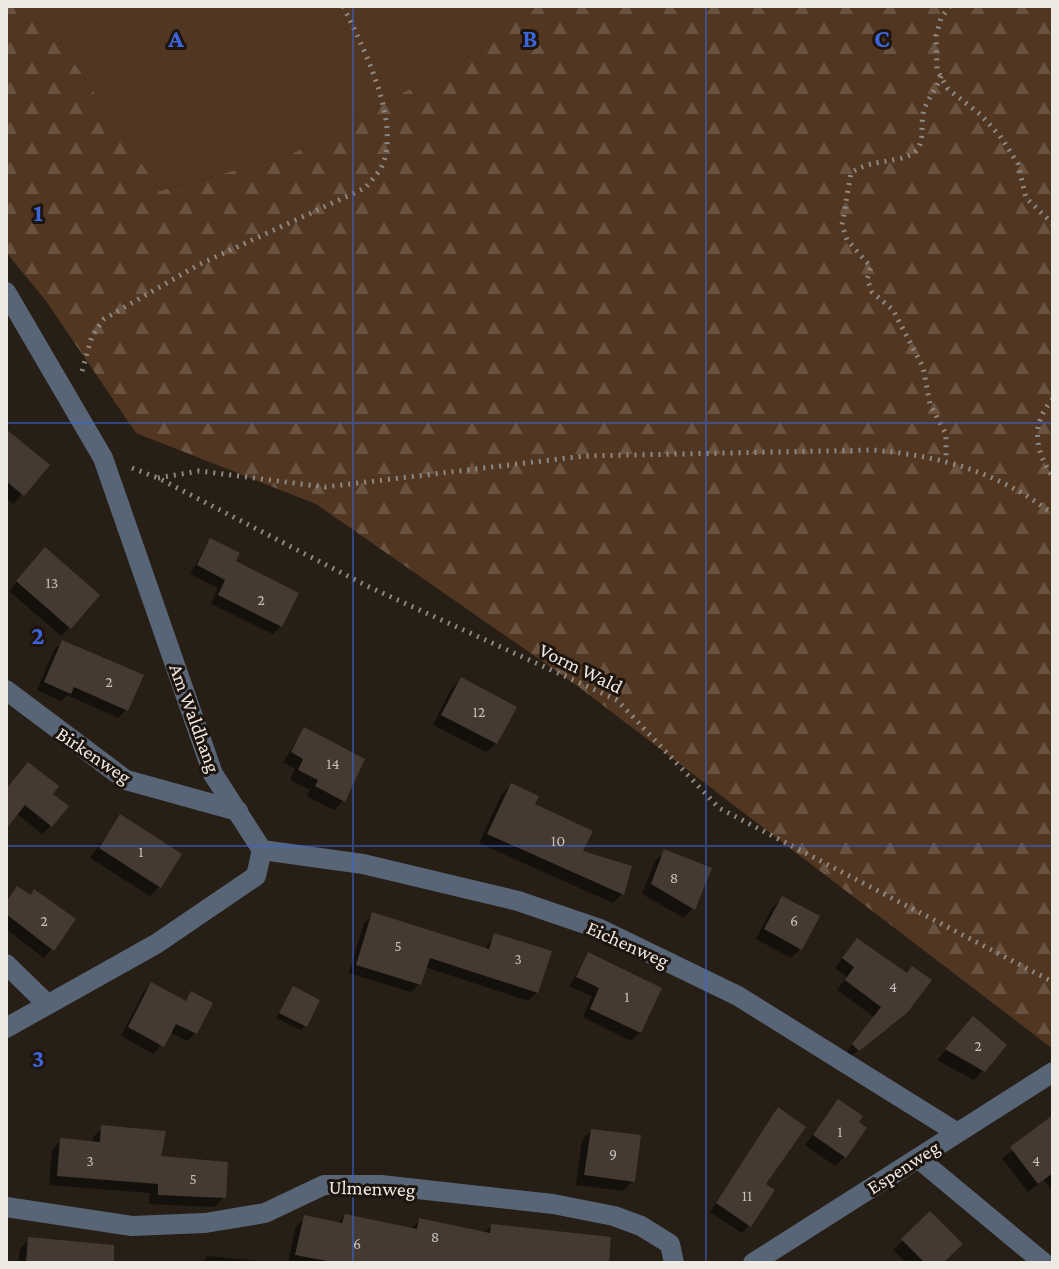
<svg xmlns="http://www.w3.org/2000/svg" width="1059" height="1269" font-family="'Crimson Pro',serif">
<style>
.green{fill:#513721}
.forest{fill:url(#forest-firs)}
.shadow{fill:#0007}
.building{fill:#443a32}
.lines{fill:none;stroke-linecap:round;stroke-linejoin:round}
.path{stroke:#8f8781;stroke-width:5;stroke-dasharray:2 6;stroke-linecap:butt}
.minor{stroke:#576577;stroke-width:20}
.grid{fill:none;stroke:#3c65da;stroke-width:2;stroke-opacity:0.55}
.labels{text-anchor:middle;dominant-baseline:central;stroke-width:6;stroke-linejoin:round;paint-order:stroke}
.number-label{font-size:16px;fill:#c4bdb8}
.street-label{font-size:20px;fill:#efe9e4;stroke:#1d140d}
.grid-label{font-size:26px;text-anchor:middle;font-weight:bold;fill:#3c65da;stroke:#1d140d;stroke-width:6;stroke-linejoin:round;paint-order:stroke}
</style>
<defs>
<pattern id="forest-firs" width="22" height="20" patternUnits="userSpaceOnUse" patternTransform="scale(2)"><rect width="22" height="20" fill="#513721"/><path d="M5 1l3.5 6h-7zM16 11l3.5 6h-7z" fill="#6a5441"/></pattern>
</defs>
<rect width="100%" height="100%" fill="#271e16"/>
<path class="green" d="M 36,6 L 511,6 L 483,49 L 290,155 L 160,191 Z"/>
<path class="forest" d="M 6,6 L 36,6 L 160,191 L 290,155 L 483,49 L 511,6 L 1053,6 L 1053,1049 L 579,687 L 316,504 L 136,433 L 46,301 L 6,252 Z"/>
<g class="shadow">
<path d="M 6,435 L 47,466 L 13,504 L 6,498 Z"/>
<path d="M 210,540 L 233,562 L 281,626 L 273,634 L 211,604 L 218,588 L 190,574 Z"/>
<path d="M 37,558 L 98,595 L 61,636 L 9,591 Z"/>
<path d="M 63,642 L 126,710 L 118,718 L 67,695 L 61,701 L 37,690 L 54,650 Z"/>
<path d="M 461,680 L 496,743 L 486,752 L 433,725 L 451,689 Z"/>
<path d="M 305,729 L 343,801 L 334,810 L 307,796 L 310,790 L 290,780 L 295,769 L 283,762 Z"/>
<path d="M 511,785 L 622,894 L 613,903 L 479,843 L 502,794 Z"/>
<path d="M 6,790 L 51,794 L 51,825 L 42,834 L 16,813 L 6,824 Z"/>
<path d="M 120,817 L 160,886 L 150,896 L 90,858 Z"/>
<path d="M 665,852 L 693,908 L 684,918 L 642,894 L 655,861 Z"/>
<path d="M 17,888 L 74,919 L 44,958 L 6,929 L 6,901 Z"/>
<path d="M 782,899 L 801,948 L 791,958 L 756,939 L 772,908 Z"/>
<path d="M 373,915 L 484,950 L 495,935 L 537,992 L 528,1001 L 425,967 L 419,984 L 411,992 L 349,973 L 364,923 Z"/>
<path d="M 848,950 L 895,1021 L 849,1058 L 845,1054 L 874,1017 L 837,990 L 847,977 L 835,968 Z"/>
<path d="M 589,954 L 640,1032 L 631,1041 L 583,1017 L 592,996 L 569,986 Z"/>
<path d="M 151,984 L 184,1002 L 192,994 L 195,1033 L 187,1041 L 169,1032 L 154,1054 L 121,1036 L 143,993 Z"/>
<path d="M 293,989 L 305,1026 L 301,1030 L 276,1018 Z"/>
<path d="M 964,1028 L 983,1070 L 974,1080 L 937,1060 Z"/>
<path d="M 838,1101 L 856,1122 L 845,1157 L 835,1166 L 805,1145 Z"/>
<path d="M 778,1110 L 763,1184 L 749,1225 L 742,1233 L 710,1212 Z"/>
<path d="M 1053,1124 L 1053,1192 L 1044,1180 L 1028,1192 L 1002,1158 Z"/>
<path d="M 102,1128 L 159,1158 L 224,1197 L 214,1207 L 149,1204 L 150,1193 L 49,1185 L 52,1150 L 61,1140 L 92,1143 L 93,1137 Z"/>
<path d="M 591,1131 L 633,1181 L 623,1191 L 576,1185 L 582,1140 Z"/>
<path d="M 930,1214 L 941,1263 L 907,1263 L 893,1250 Z"/>
<path d="M 345,1216 L 410,1230 L 420,1220 L 484,1234 L 491,1226 L 607,1263 L 288,1263 L 296,1226 L 305,1218 L 337,1224 Z"/>
<path d="M 29,1239 L 70,1263 L 18,1263 L 20,1249 Z"/>
<path d="M 208,1256 L 280,1263 L 201,1263 Z"/>
</g>
<g class="building">
<path d="M 6,429 L 50,465 L 24,496 L 6,481 Z"/>
<path d="M 210,538 L 240,553 L 236,561 L 299,593 L 282,627 L 218,595 L 225,580 L 197,565 Z"/>
<path d="M 45,547 L 100,595 L 71,629 L 16,581 Z"/>
<path d="M 62,640 L 144,675 L 128,711 L 74,687 L 71,694 L 44,682 Z"/>
<path d="M 461,677 L 517,707 L 497,744 L 441,715 Z"/>
<path d="M 304,727 L 365,759 L 345,802 L 315,786 L 318,780 L 298,770 L 303,759 L 291,752 Z"/>
<path d="M 28,762 L 59,786 L 53,794 L 69,806 L 52,827 L 25,805 L 6,829 L 6,789 Z"/>
<path d="M 511,783 L 539,796 L 535,804 L 593,831 L 583,851 L 632,866 L 624,895 L 487,834 Z"/>
<path d="M 120,814 L 182,854 L 161,888 L 99,848 Z"/>
<path d="M 664,849 L 712,868 L 695,910 L 651,884 Z"/>
<path d="M 17,886 L 31,895 L 34,889 L 76,919 L 54,951 L 6,914 L 6,902 Z"/>
<path d="M 782,896 L 820,916 L 802,950 L 764,929 Z"/>
<path d="M 372,912 L 489,949 L 494,933 L 552,951 L 538,993 L 430,958 L 421,985 L 356,965 Z"/>
<path d="M 857,938 L 907,973 L 912,966 L 932,980 L 907,1013 L 859,1051 L 852,1044 L 881,1007 L 845,980 L 854,967 L 842,958 Z"/>
<path d="M 588,952 L 662,988 L 641,1033 L 590,1009 L 599,988 L 576,977 Z"/>
<path d="M 151,982 L 186,1001 L 191,991 L 213,1003 L 197,1034 L 176,1024 L 164,1047 L 128,1027 Z"/>
<path d="M 293,986 L 320,1000 L 307,1027 L 279,1013 Z"/>
<path d="M 973,1016 L 1007,1045 L 985,1072 L 945,1049 Z"/>
<path d="M 838,1099 L 863,1116 L 859,1122 L 867,1128 L 846,1158 L 813,1135 Z"/>
<path d="M 778,1107 L 806,1127 L 766,1184 L 775,1190 L 751,1227 L 716,1203 Z"/>
<path d="M 1053,1115 L 1053,1173 L 1038,1184 L 1010,1147 Z"/>
<path d="M 101,1125 L 166,1131 L 161,1156 L 228,1162 L 226,1198 L 158,1195 L 158,1184 L 57,1176 L 60,1138 L 100,1142 Z"/>
<path d="M 591,1129 L 641,1135 L 635,1182 L 584,1175 Z"/>
<path d="M 930,1211 L 963,1244 L 943,1263 L 925,1263 L 901,1239 Z"/>
<path d="M 345,1214 L 417,1229 L 419,1218 L 490,1233 L 491,1224 L 611,1237 L 609,1263 L 338,1263 L 295,1255 L 304,1215 L 342,1223 Z"/>
<path d="M 28,1237 L 114,1245 L 114,1263 L 26,1263 Z"/>
</g>
<g class="lines">
<g class="path">
<path d="M 950,6 L 941,18 L 936,36 L 937,70 L 948,89 L 981,115 L 1000,136 L 1018,164 L 1026,198 L 1053,224"/>
<path d="M 941,76 C 937,88 928,98 924,110 C 918,132 931,152 898,159 C 880,163 867,162 851,173 L 842,225 L 847,240 L 871,267 L 867,279 L 872,292 L 893,310 L 923,367 L 930,404 L 946,434 L 946,460"/>
<path d="M 82,371 L 92,336 L 104,319 L 198,265 L 365,188 C 370,182 377,175 381,168 C 403,124 362,45 343,6"/>
<path d="M 1053,399 C 1030,424 1035,451 1053,477"/>
<path d="M 132,468 L 158,478 L 367,586 L 617,700 L 719,808 L 1053,982"/>
<path d="M 158,478 L 199,471 L 325,487 L 584,456 L 873,450 C 941,456 998,472 1053,514"/>
</g>
<g class="minor">
<path d="M 6,292 L 103,458 L 213,774 L 262,850 L 256,876 L 156,944 L 6,1028"/>
<path d="M 6,690 L 126,780 L 238,811"/>
<path d="M 262,850 L 363,864 L 518,901 L 600,929 L 738,996 L 956,1132"/>
<path d="M 6,964 L 47,1004"/>
<path d="M 919,1159 L 1044,1263"/>
<path d="M 6,1207 L 132,1226 L 205,1223 L 265,1213 L 324,1185 L 381,1185 L 553,1204 L 614,1216 L 641,1226 L 670,1244 L 674,1263"/>
<path d="M 753,1263 L 1053,1072"/>
</g>
</g>
<path class="grid" d="M 353,6 L 353,1263M 706,6 L 706,1263M 6,423 L 1053,423M 6,846 L 1053,846"/>
<g class="labels">
<g class="number-label">
<text x="52" y="582">13</text>
<text x="261" y="599">2</text>
<text x="109" y="681">2</text>
<text x="479" y="711">12</text>
<text x="333" y="763">14</text>
<text x="558" y="840">10</text>
<text x="141" y="851">1</text>
<text x="674" y="877">8</text>
<text x="44" y="920">2</text>
<text x="794" y="920">6</text>
<text x="398" y="945">5</text>
<text x="518" y="958">3</text>
<text x="893" y="986">4</text>
<text x="627" y="996">1</text>
<text x="978" y="1045">2</text>
<text x="840" y="1131">1</text>
<text x="613" y="1153">9</text>
<text x="90" y="1160">3</text>
<text x="1036" y="1160">4</text>
<text x="193" y="1178">5</text>
<text x="747" y="1195">11</text>
<text x="435" y="1236">8</text>
<text x="357" y="1243">6</text>
</g>
<g class="street-label">
<text transform="translate(581 668) rotate(26)">Vorm Wald</text>
<text transform="translate(195 718) rotate(70)">Am Waldhang</text>
<text transform="translate(94 755) rotate(34)">Birkenweg</text>
<text transform="translate(628 944) rotate(24)">Eichenweg</text>
<text transform="translate(903 1167) rotate(-33)">Espenweg</text>
<text transform="translate(372 1188) rotate(2)">Ulmenweg</text>
</g>
</g>
<g class="grid-label">
<text x="176" y="47">A</text>
<text x="530" y="47">B</text>
<text x="882" y="47">C</text>
<text x="38" y="221">1</text>
<text x="38" y="644">2</text>
<text x="38" y="1067">3</text>
</g>
<rect width="1059" height="1269" fill="none" stroke="#efe9e4" stroke-width="16"/>
</svg>
